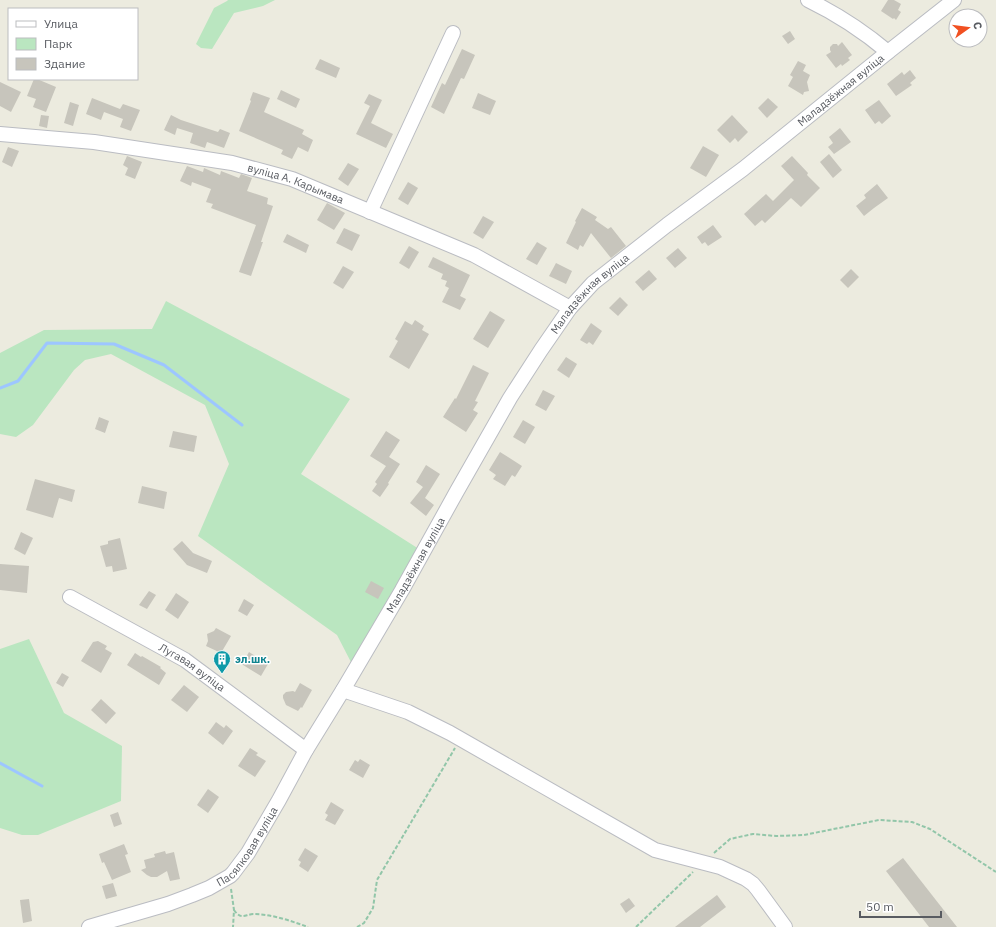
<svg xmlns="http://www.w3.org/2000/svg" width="996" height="927" font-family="'IBM Plex Sans',sans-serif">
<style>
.green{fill:#bae6c0}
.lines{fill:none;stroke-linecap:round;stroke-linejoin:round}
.stream{stroke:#9dc6ff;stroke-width:3}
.building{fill:#c7c5bc}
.minor-casing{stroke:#babcc2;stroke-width:16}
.path{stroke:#92c6a9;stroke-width:2;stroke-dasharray:4 2;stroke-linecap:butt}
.minor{stroke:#fff;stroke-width:14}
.labels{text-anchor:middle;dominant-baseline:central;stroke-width:3;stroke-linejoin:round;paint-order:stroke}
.street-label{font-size:11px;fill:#585b61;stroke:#fff}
.culture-label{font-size:11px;font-weight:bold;fill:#0d838f;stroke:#fff;text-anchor:start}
</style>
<rect width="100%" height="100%" fill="#ecebdf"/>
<g class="green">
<path d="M 228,0 L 275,0 L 263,6 L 234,13 L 212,49 L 201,48 L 196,44 L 214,8 L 227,1 Z"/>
<path d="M 166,301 L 350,399 L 301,474 L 419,549 L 354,668 L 337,635 L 198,536 L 229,464 L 205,405 L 111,354 L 85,360 L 74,370 L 33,425 L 16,437 L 0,434 L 0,353 L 44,330 L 152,329 Z"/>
<path d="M 29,639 L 64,713 L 122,746 L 121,801 L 38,835 L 22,835 L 0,828 L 0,649 Z"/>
</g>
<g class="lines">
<g class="stream">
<path d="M 0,388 L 18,381 L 47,343 L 114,344 L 164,365 L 242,425"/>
<path d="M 0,763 L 42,786"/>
</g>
</g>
<g class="building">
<path d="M 888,0 L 894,0 L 901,4 L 898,10 L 901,12 L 896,20 L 894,18 L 893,19 L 881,11 Z"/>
<path d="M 790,31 L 795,39 L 788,44 L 782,36 Z"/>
<path d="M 842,42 L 852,55 L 848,58 L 850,60 L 842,66 L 841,64 L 836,68 L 826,55 L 831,52 L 830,50 L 830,47 L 833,44 L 837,44 L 838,46 Z"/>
<path d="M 462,49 L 475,55 L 464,79 L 461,78 L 444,114 L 431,107 L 442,83 L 445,85 Z"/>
<path d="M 320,59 L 340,68 L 336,78 L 315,69 Z"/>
<path d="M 798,61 L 806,65 L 803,71 L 810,75 L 807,82 L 809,91 L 804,92 L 803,95 L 788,86 L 793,77 L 790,75 Z"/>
<path d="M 910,70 L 916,78 L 910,83 L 912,85 L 896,96 L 887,84 L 902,72 L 904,75 Z"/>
<path d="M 34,79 L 37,79 L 56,87 L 46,112 L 33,107 L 36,99 L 27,96 Z"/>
<path d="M 0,82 L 21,92 L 11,112 L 0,106 Z"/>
<path d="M 281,90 L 300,99 L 296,108 L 277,99 Z"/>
<path d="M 253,92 L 270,98 L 264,112 L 304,130 L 302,134 L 313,140 L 308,152 L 298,147 L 292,159 L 281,154 L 283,150 L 239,131 L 251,101 L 250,100 Z"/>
<path d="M 478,93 L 496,101 L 490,115 L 472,108 Z"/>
<path d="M 369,94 L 382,100 L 371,123 L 393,134 L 386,148 L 356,134 L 370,106 L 364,103 Z"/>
<path d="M 92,98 L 120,109 L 123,104 L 140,110 L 131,131 L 120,127 L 123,119 L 104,112 L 101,120 L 86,114 Z"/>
<path d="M 768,98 L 778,107 L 767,118 L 758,108 Z"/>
<path d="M 879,100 L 891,116 L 882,124 L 879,121 L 875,124 L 865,110 Z"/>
<path d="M 70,102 L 79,105 L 73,126 L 64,123 Z"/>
<path d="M 41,115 L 49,116 L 47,128 L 39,126 Z"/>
<path d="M 171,115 L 181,120 L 218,132 L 220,129 L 230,133 L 224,148 L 207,142 L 205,148 L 190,143 L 193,133 L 177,128 L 175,135 L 164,130 Z"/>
<path d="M 732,115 L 748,132 L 738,142 L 735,138 L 730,143 L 717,130 Z"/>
<path d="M 840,128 L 851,142 L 834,154 L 828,147 L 833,143 L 829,137 Z"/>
<path d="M 703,146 L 719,155 L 706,177 L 690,168 Z"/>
<path d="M 8,147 L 19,151 L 12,167 L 2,162 Z"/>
<path d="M 829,154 L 842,170 L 833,178 L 820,162 Z"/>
<path d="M 127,156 L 142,162 L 135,179 L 125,175 L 128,168 L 123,165 Z"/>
<path d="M 792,156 L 808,173 L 807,175 L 820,188 L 801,207 L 791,198 L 765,223 L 762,220 L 755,226 L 744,214 L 766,194 L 773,201 L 794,180 L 781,166 Z"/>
<path d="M 348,163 L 359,169 L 348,186 L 338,179 Z"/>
<path d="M 187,166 L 203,172 L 204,168 L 220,175 L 221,171 L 239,178 L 241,174 L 252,178 L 247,191 L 268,198 L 267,204 L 273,206 L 261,242 L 263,242 L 251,276 L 239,272 L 256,225 L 211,208 L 213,204 L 206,202 L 211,189 L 192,182 L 191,186 L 180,181 Z"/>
<path d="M 408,182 L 418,188 L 408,205 L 398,199 Z"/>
<path d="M 877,184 L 888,198 L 874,208 L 864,216 L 856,206 L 866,198 L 864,195 Z"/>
<path d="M 327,203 L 345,213 L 334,230 L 317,220 Z"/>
<path d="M 582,208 L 597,217 L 595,220 L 608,229 L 611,227 L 626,246 L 611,258 L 591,233 L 583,247 L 580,245 L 578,250 L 566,243 L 576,222 L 575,221 Z"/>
<path d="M 483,216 L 494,222 L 483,239 L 473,233 Z"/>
<path d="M 713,225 L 722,237 L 708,246 L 705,242 L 702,244 L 697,237 Z"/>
<path d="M 344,228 L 360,235 L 352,251 L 336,243 Z"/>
<path d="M 287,234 L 309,245 L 306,253 L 283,242 Z"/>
<path d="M 537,242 L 547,248 L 537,265 L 526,259 Z"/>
<path d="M 409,246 L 419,252 L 409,269 L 399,263 Z"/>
<path d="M 678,248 L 687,258 L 675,268 L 666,258 Z"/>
<path d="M 433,257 L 470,275 L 460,296 L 466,299 L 460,310 L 442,302 L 449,288 L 445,286 L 447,281 L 441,279 L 443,274 L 428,267 Z"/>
<path d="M 556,263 L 572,271 L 566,284 L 549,276 Z"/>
<path d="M 343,266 L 354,272 L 343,289 L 333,283 Z"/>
<path d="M 851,269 L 859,277 L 848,288 L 840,280 Z"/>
<path d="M 649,270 L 657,279 L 643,291 L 635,282 Z"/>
<path d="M 620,297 L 628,305 L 618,316 L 609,308 Z"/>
<path d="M 490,311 L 505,320 L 488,348 L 473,339 Z"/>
<path d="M 415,320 L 424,326 L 422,330 L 429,334 L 409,369 L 389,357 L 398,341 L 395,339 L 405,321 L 412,325 Z"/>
<path d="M 591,323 L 602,331 L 593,345 L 589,342 L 587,344 L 580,340 Z"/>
<path d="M 566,357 L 577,364 L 569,378 L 557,370 Z"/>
<path d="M 473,365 L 489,373 L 475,401 L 478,402 L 473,410 L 478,413 L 466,432 L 443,417 L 455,398 L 456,399 Z"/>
<path d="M 543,390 L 555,396 L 546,411 L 535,405 Z"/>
<path d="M 99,417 L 109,421 L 105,433 L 95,429 Z"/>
<path d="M 523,420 L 535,427 L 525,444 L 513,437 Z"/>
<path d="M 173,431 L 197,436 L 194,452 L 169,447 Z"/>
<path d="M 386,431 L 400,440 L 389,457 L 400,464 L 388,483 L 389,484 L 380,497 L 372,491 L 377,484 L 375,482 L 386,466 L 370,456 Z"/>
<path d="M 500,452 L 522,466 L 515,477 L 512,475 L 505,486 L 493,479 L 496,475 L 489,470 Z"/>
<path d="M 426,465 L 440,474 L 425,498 L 434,505 L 426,516 L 410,503 L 423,487 L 416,482 Z"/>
<path d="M 35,479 L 75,490 L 72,502 L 59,498 L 53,518 L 26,510 Z"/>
<path d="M 142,486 L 167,492 L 164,509 L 138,503 Z"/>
<path d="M 21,532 L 33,538 L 25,555 L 14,549 Z"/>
<path d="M 120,538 L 127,569 L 113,572 L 112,566 L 106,567 L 100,546 L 108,544 L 108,541 Z"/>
<path d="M 182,541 L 193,553 L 212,561 L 207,573 L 187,565 L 173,549 Z"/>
<path d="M 0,564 L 29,566 L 27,593 L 0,590 Z"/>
<path d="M 371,581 L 384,588 L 378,599 L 365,592 Z"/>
<path d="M 149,591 L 156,595 L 147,609 L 139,605 Z"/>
<path d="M 176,593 L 189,602 L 178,619 L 165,610 Z"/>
<path d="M 244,599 L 254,605 L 247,616 L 238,611 Z"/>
<path d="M 216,628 L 231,636 L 221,653 L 206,646 L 208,641 L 207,634 L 214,631 Z"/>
<path d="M 98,641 L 107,646 L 105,649 L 112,653 L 101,673 L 81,661 L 93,642 Z"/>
<path d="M 249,652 L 268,664 L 261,676 L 235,660 L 245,659 Z"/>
<path d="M 135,653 L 141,657 L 142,656 L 161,667 L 160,668 L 166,673 L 159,685 L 127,665 Z"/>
<path d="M 62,673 L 69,677 L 63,687 L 56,683 Z"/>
<path d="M 300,683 L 312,690 L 302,708 L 301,707 L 298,711 L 286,705 L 283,698 L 283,695 L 286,692 L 293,691 L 295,692 Z"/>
<path d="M 184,685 L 199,697 L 187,712 L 171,700 Z"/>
<path d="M 101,699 L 116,713 L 106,724 L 91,710 Z"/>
<path d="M 216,722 L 224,728 L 226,725 L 233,731 L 223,745 L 208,733 Z"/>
<path d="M 250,748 L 258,753 L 256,755 L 266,761 L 255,777 L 238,766 Z"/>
<path d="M 360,759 L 370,765 L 363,778 L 349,770 L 355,760 L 358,762 Z"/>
<path d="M 208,789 L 219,797 L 208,813 L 197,805 Z"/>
<path d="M 331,802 L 344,810 L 335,825 L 325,820 L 328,815 L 325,813 Z"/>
<path d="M 118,812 L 122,824 L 114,827 L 110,815 Z"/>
<path d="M 124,844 L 128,854 L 125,855 L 131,872 L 112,880 L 104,862 L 102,863 L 99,854 Z"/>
<path d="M 305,848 L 318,856 L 308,872 L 299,866 L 301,862 L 298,860 Z"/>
<path d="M 165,851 L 166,854 L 174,852 L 180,879 L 170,881 L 167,871 L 157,877 L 151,877 L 147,875 L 141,870 L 146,868 L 144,860 L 155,857 L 154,854 Z"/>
<path d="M 903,858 L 957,927 L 929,927 L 886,871 Z"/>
<path d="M 113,883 L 117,896 L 106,899 L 102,886 Z"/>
<path d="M 717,895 L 726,907 L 700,927 L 675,927 Z"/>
<path d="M 629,898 L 635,906 L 626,913 L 620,904 Z"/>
<path d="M 29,899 L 32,921 L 23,923 L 20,900 Z"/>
</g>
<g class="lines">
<g class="minor-casing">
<g id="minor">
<path d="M 808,0 C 837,14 863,31 888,52"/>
<path id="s1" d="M 0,134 L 94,142 L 232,163 L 292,179 L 474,255 L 570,308"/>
<path d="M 370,212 L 453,33"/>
<path id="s2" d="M 70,597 L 185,660 L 306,750"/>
<path d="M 343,690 L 408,712 L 450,733 L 655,850 L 720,867 L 746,879 L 753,884 L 758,890 L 785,927"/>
<path id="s3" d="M 89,927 L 168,904 L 192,895 L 209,888 L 230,876 L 233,873 L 248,853 L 279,800 L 306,750 L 343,690 L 402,590 L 457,491 L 510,398 L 541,350 L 570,308 L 582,295 L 593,283 L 667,225 L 743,169 L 888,52 L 954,0"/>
</g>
</g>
<g class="path">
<path d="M 714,853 L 730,839 L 753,834 L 776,836 L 804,835 L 879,820 L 912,822 L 930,829 L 996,872"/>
<path d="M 231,889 L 234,910 L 233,927"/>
<path d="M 234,910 C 241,920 244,915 253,914 C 272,914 291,921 308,927"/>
<path d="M 357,927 L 364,923 L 373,908 L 377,880 L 455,748"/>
<path d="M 636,927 L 693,872"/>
</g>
<use href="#minor" class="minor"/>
</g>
<defs>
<g id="building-pin" transform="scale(0.9)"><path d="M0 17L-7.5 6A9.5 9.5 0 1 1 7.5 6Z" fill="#0f9aa8" stroke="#fff"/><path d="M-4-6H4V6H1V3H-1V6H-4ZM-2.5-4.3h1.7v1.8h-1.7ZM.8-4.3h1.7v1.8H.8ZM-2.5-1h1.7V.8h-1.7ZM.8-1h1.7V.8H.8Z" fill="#fff"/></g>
</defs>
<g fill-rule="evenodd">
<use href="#building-pin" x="222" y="659"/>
</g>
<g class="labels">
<g class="street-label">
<text stroke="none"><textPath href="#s3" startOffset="1161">Маладзёжная вуліца</textPath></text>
<text stroke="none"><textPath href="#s1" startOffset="301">вуліца А. Карымава</textPath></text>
<text stroke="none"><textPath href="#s3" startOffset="837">Маладзёжная вуліца</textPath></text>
<text stroke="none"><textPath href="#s3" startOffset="513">Маладзёжная вуліца</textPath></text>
<text stroke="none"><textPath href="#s2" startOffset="141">Лугавая вуліца</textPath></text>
<text stroke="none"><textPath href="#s3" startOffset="184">Пасялковая вуліца</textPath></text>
</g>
<g class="culture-label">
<text x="235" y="659">эл.шк.</text>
</g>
</g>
<rect x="8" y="8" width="130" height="72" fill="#ffffff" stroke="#bcbdc0"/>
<rect x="16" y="21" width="20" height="6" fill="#ffffff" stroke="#bcbdc0"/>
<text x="44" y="28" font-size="12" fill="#585b61">Улица</text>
<rect x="16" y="38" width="20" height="12" fill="#bae6c0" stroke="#bcbdc0"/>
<text x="44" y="48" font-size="12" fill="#585b61">Парк</text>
<rect x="16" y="58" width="20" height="12" fill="#c7c5bc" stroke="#bcbdc0"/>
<text x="44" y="68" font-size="12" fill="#585b61">Здание</text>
<g transform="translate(968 28) rotate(76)"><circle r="19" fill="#ffffff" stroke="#bcbdc0"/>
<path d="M0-3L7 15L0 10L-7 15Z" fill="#f15021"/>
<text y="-6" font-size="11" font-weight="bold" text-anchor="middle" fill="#585b61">С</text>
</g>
<path d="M860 911v6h81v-6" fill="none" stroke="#585b61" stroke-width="2"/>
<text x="866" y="911" font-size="12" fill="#585b61" stroke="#ffffff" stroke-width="3" paint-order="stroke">50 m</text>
</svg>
